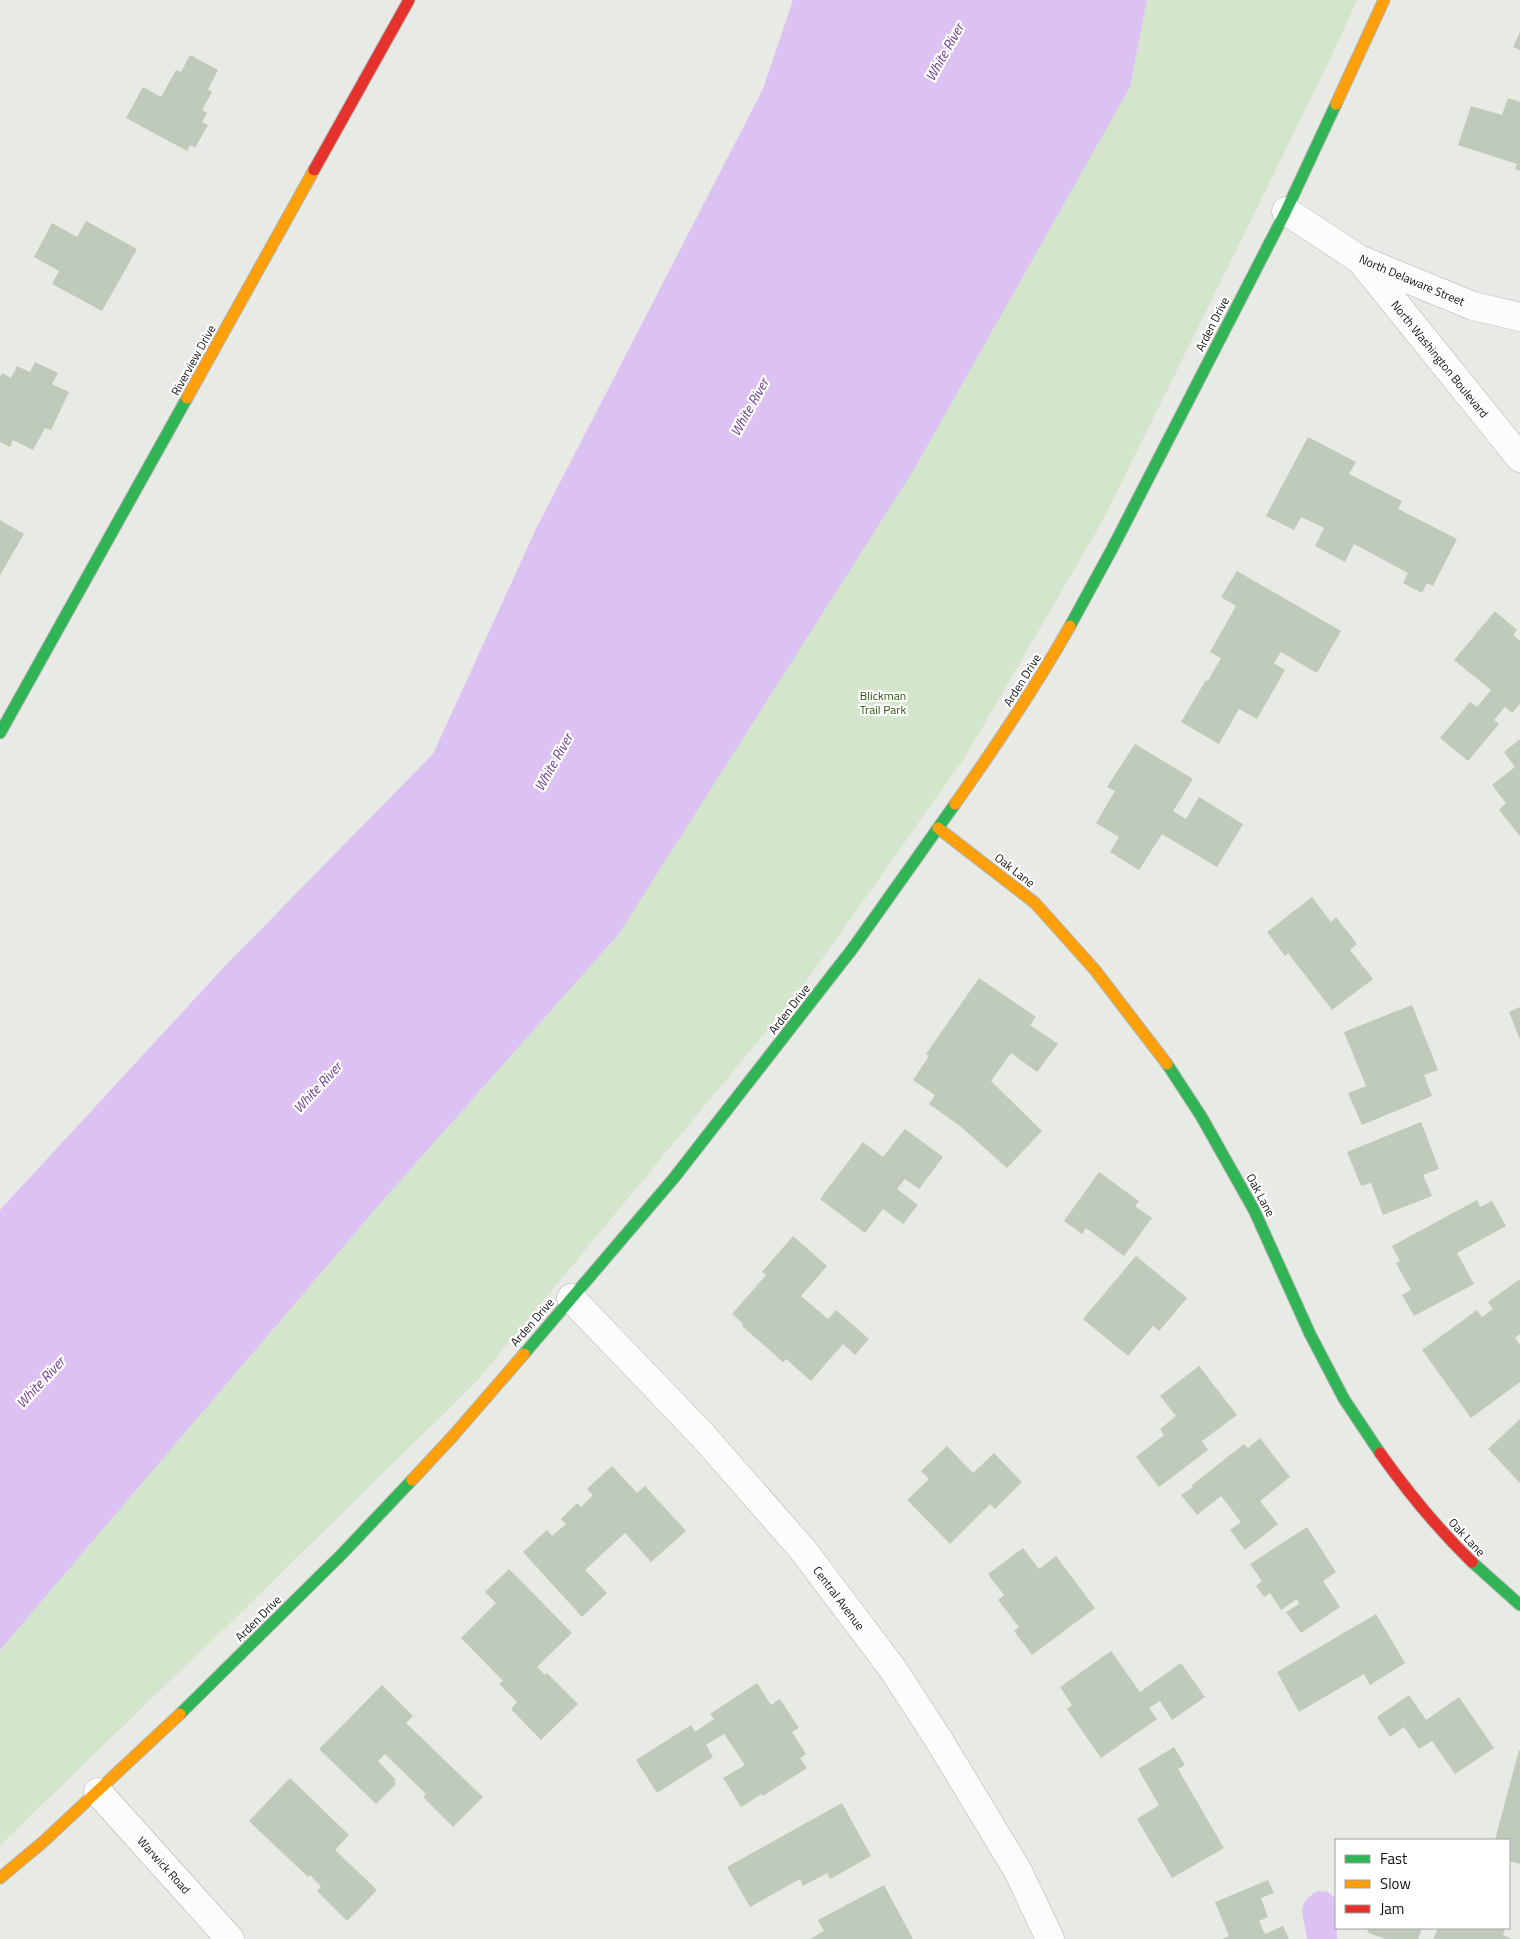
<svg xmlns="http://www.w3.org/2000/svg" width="1520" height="1939" font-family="'Titillium Web',sans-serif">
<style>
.green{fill:#d3e5ca}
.water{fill:#dcc2f2}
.building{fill:#c0caba}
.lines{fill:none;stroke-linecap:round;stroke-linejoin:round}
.street-casing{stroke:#b2b4b0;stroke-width:29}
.fast-casing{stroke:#b2b4b0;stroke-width:13}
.slow-casing{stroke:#b2b4b0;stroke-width:13}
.jam-casing{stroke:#b2b4b0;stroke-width:13}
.street{stroke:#fbfcfb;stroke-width:28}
.fast{stroke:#30b455;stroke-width:11}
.slow{stroke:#ff9f0a;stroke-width:11}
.jam{stroke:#e5322d;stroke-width:11}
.labels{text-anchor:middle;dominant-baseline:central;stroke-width:4.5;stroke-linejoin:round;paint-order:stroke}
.street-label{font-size:12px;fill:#10110f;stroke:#fff}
.park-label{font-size:12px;fill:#2b540c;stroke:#fff}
.water-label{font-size:14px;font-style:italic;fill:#6d3c8e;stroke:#fff}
</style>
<rect width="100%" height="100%" fill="#e7eae5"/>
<path class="green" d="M 1147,0 L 1357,0 L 1327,66 L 1103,520 L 965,757 L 798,993 L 475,1383 L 228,1625 L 0,1845 L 0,1650 L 384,1199 L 618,935 L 1130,87 Z"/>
<g class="water">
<path d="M 793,0 L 1147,0 L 1130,87 L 913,471 L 618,935 L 384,1199 L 0,1650 L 0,1210 L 225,966 L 433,754 L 536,529 L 763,89 Z"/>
<path d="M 1318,1891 L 1328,1892 L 1336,1899 L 1337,1939 L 1307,1939 C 1305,1917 1293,1904 1318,1891 Z"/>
</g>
<g class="building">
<path d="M 1520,32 L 1520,50 L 1513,47 Z"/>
<path d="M 190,55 L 218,70 L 208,90 L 212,92 L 202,110 L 207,113 L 202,122 L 208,125 L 195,148 L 190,145 L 187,151 L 126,118 L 143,87 L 161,97 L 176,70 L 181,72 Z"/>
<path d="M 1508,98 L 1520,102 L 1520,171 L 1515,169 L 1517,164 L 1458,145 L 1471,106 L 1502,115 Z"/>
<path d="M 86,221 L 137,249 L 102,311 L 52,284 L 59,271 L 34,257 L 52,223 L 77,237 Z"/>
<path d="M 35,362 L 58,373 L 52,384 L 69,392 L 51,430 L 45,428 L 33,450 L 13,440 L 10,447 L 0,442 L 0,377 L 2,373 L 11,378 L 17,366 L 30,372 Z"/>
<path d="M 1308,437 L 1356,462 L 1349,474 L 1402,501 L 1398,509 L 1457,539 L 1433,586 L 1427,583 L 1422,593 L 1403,583 L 1408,573 L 1354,544 L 1345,562 L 1315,546 L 1324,528 L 1301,517 L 1294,530 L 1266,516 Z"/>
<path d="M 0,520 L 24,534 L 0,575 Z"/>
<path d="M 1237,571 L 1341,631 L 1317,673 L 1281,652 L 1274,663 L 1285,670 L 1257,719 L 1239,709 L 1219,744 L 1181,722 L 1206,680 L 1208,681 L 1221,658 L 1210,652 L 1236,606 L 1221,597 Z"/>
<path d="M 1495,611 L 1517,630 L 1513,635 L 1520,641 L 1520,704 L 1512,713 L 1505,707 L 1494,720 L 1499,724 L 1468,761 L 1440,738 L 1470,702 L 1477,707 L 1491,690 L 1454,660 Z"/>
<path d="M 1520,739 L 1520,836 L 1499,810 L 1506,803 L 1492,785 L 1515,767 L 1504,752 Z"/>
<path d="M 1135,744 L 1193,779 L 1173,811 L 1186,819 L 1199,797 L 1243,824 L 1217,867 L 1162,834 L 1139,870 L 1110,852 L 1119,837 L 1096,823 L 1115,791 L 1107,787 Z"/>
<path d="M 1312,897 L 1331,922 L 1336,917 L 1357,944 L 1350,950 L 1373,979 L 1332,1010 L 1288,953 L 1285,956 L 1267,932 Z"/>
<path d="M 979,978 L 1036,1017 L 1030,1025 L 1058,1044 L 1037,1072 L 1011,1053 L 991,1081 L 1042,1131 L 1007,1168 L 960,1126 L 929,1104 L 935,1095 L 913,1080 L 929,1056 L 926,1054 Z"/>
<path d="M 1412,1005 L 1438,1070 L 1424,1075 L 1432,1096 L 1362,1125 L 1348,1093 L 1366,1086 L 1344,1032 Z"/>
<path d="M 1520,1007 L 1520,1040 L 1509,1012 Z"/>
<path d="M 1421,1122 L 1439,1169 L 1423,1175 L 1432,1196 L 1383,1215 L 1371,1183 L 1361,1186 L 1347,1152 Z"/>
<path d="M 905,1129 L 943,1157 L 919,1189 L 905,1179 L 897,1189 L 918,1205 L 903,1224 L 883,1209 L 865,1233 L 820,1199 L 863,1142 L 883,1157 Z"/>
<path d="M 1099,1172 L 1139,1201 L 1135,1206 L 1152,1218 L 1124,1256 L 1086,1228 L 1082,1234 L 1064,1221 Z"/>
<path d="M 1477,1200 L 1480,1207 L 1492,1201 L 1506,1226 L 1457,1253 L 1474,1284 L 1414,1316 L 1402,1295 L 1411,1290 L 1396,1263 L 1400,1261 L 1392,1246 Z"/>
<path d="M 793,1236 L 827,1266 L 801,1296 L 828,1319 L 836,1310 L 869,1339 L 855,1355 L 843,1344 L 811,1381 L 786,1359 L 783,1362 L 742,1326 L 743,1324 L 732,1314 L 766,1275 L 762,1272 Z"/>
<path d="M 1136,1256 L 1187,1298 L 1159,1331 L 1153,1326 L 1128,1356 L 1083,1319 Z"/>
<path d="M 1520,1279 L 1520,1334 L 1515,1338 L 1520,1345 L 1520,1382 L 1471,1418 L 1422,1350 L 1477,1310 L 1482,1317 L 1493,1309 L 1488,1302 Z"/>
<path d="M 1199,1366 L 1237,1415 L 1202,1441 L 1208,1450 L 1159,1487 L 1136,1457 L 1164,1435 L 1160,1429 L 1176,1416 L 1160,1396 Z"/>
<path d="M 1520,1419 L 1520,1483 L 1488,1449 Z"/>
<path d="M 1260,1438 L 1290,1477 L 1260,1501 L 1278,1524 L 1245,1550 L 1230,1530 L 1241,1522 L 1221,1496 L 1197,1515 L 1181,1495 L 1193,1487 L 1192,1485 L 1244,1444 L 1248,1448 Z"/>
<path d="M 947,1446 L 973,1473 L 994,1453 L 1022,1482 L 995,1509 L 990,1504 L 950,1544 L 907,1500 L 929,1479 L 921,1471 Z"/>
<path d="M 612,1466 L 637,1493 L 645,1486 L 686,1531 L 651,1562 L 625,1533 L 585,1570 L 607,1593 L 582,1617 L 523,1552 L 547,1530 L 552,1536 L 566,1524 L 561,1519 L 577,1503 L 581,1507 L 593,1495 L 587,1489 Z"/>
<path d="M 1307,1527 L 1336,1572 L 1323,1581 L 1340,1607 L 1301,1633 L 1286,1612 L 1299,1604 L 1297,1599 L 1281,1610 L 1270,1593 L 1264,1597 L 1256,1586 L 1262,1581 L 1250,1564 Z"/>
<path d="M 1023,1548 L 1039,1569 L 1056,1556 L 1095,1608 L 1032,1655 L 1014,1631 L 1019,1627 L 998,1600 L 1004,1595 L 988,1574 Z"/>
<path d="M 509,1569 L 572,1633 L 537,1667 L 545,1675 L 547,1673 L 578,1704 L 541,1740 L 511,1709 L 517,1702 L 499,1684 L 503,1681 L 461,1638 L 496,1603 L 485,1592 Z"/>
<path d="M 1376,1614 L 1405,1663 L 1370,1685 L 1364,1674 L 1299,1712 L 1277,1672 Z"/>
<path d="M 1111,1651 L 1140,1692 L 1181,1663 L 1205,1697 L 1172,1720 L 1160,1701 L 1149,1708 L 1157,1719 L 1101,1758 L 1067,1709 L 1072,1705 L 1060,1687 Z"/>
<path d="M 757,1683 L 771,1705 L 780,1699 L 799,1728 L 792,1732 L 806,1754 L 800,1758 L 807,1768 L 763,1796 L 762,1794 L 741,1807 L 723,1778 L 745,1765 L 724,1734 L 706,1745 L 713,1757 L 657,1793 L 636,1760 L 691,1725 L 695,1732 L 714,1719 L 710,1714 Z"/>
<path d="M 382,1685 L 413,1716 L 406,1723 L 483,1797 L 453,1827 L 423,1797 L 426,1794 L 385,1754 L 378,1761 L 396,1780 L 394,1782 L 396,1784 L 376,1804 L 319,1749 Z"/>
<path d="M 1409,1695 L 1426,1720 L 1459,1697 L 1494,1748 L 1455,1774 L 1432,1741 L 1419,1749 L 1404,1727 L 1390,1737 L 1377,1717 Z"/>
<path d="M 1174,1747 L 1185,1765 L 1178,1769 L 1224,1848 L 1172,1878 L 1137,1819 L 1159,1805 L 1138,1769 Z"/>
<path d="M 1519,1750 L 1520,1750 L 1520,1864 L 1509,1861 L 1509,1840 L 1495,1840 Z"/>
<path d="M 290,1778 L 349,1835 L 335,1850 L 377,1890 L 347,1921 L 317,1891 L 321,1887 L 310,1875 L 308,1877 L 249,1821 Z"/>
<path d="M 842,1803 L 871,1856 L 830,1879 L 827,1873 L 803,1886 L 800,1879 L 750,1907 L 727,1867 Z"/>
<path d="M 1268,1880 L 1274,1893 L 1261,1898 L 1268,1917 L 1259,1921 L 1265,1934 L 1283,1926 L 1289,1939 L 1222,1939 L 1229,1936 L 1215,1902 Z"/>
<path d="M 884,1885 L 913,1939 L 810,1939 L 824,1931 L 818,1920 Z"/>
<path d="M 1369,1928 L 1422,1928 L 1418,1939 L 1385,1939 L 1367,1932 Z"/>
<path d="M 1438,1928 L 1505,1928 L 1503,1935 L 1512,1939 L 1433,1939 Z"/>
</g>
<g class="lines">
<g class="street-casing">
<g id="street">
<path d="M 1286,211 L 1359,259 L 1473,306 L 1520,317"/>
<path d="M 1362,262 L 1520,458"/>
<path d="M 571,1298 L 705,1438 L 803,1550 L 892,1668 L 937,1737 L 1018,1871 L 1050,1939"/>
<path d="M 98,1792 L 230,1939"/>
</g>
</g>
<g class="fast-casing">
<g id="fast">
<path d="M 1070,626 L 1112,549 L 1286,211 L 1336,104"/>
<path d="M 0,733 L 187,398"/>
<path d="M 1167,1064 L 1201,1116 L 1254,1210 L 1310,1334 L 1344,1399 L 1380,1453"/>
<path d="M 524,1354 L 674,1178 L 853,948 L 955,804"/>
<path d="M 1472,1562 L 1520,1605"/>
<path d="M 180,1714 L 342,1554 L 412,1480"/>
</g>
</g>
<g class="slow-casing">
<g id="slow">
<path d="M 1336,104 L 1384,0"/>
<path d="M 187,398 L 314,170"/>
<path d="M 955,804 C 996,746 1035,688 1070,626"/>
<path d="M 938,828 L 1035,903 L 1095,970 L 1167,1064"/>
<path d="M 412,1480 L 453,1436 L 524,1354"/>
<path d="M 0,1878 L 43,1842 L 180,1714"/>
</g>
</g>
<g class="jam-casing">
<g id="jam">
<path d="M 314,170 L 409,0"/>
<path d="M 1380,1453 C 1407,1491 1438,1529 1472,1562"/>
</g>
</g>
<use href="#street" class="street"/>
<use href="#fast" class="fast"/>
<use href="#slow" class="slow"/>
<use href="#jam" class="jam"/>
</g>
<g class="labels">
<g class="street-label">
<text transform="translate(1412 280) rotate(23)">North Delaware Street</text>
<text transform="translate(1212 324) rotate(-63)">Arden Drive</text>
<text transform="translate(1440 359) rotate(51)">North Washington Boulevard</text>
<text transform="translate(193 360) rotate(-61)">Riverview Drive</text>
<text transform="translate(1022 680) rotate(-58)">Arden Drive</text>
<text transform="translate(1015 870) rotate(38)">Oak Lane</text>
<text transform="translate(789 1009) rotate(-52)">Arden Drive</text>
<text transform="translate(1261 1195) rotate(62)">Oak Lane</text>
<text transform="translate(532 1322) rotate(-49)">Arden Drive</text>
<text transform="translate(1467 1537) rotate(47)">Oak Lane</text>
<text transform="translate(839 1598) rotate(53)">Central Avenue</text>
<text transform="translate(258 1618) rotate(-45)">Arden Drive</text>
<text transform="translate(164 1865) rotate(48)">Warwick Road</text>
</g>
<g class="park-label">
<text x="883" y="695">Blickman<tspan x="883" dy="14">Trail Park</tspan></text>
</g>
<g class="water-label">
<text transform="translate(944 52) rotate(-61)">White River</text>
<text transform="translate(749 407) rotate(-61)">White River</text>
<text transform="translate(553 762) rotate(-61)">White River</text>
<text transform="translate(317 1087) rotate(-47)">White River</text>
<text transform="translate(40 1382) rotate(-47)">White River</text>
</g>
</g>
<rect x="1335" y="1839" width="175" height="90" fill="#ffffff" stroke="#9fa09f"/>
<rect x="1345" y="1855" width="25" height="8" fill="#30b455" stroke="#9fa09f"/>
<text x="1380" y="1864" font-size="15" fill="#10110f">Fast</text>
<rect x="1345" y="1880" width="25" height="8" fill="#ff9f0a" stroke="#9fa09f"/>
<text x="1380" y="1889" font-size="15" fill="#10110f">Slow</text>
<rect x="1345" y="1905" width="25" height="8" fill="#e5322d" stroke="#9fa09f"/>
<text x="1380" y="1914" font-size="15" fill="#10110f">Jam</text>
</svg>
